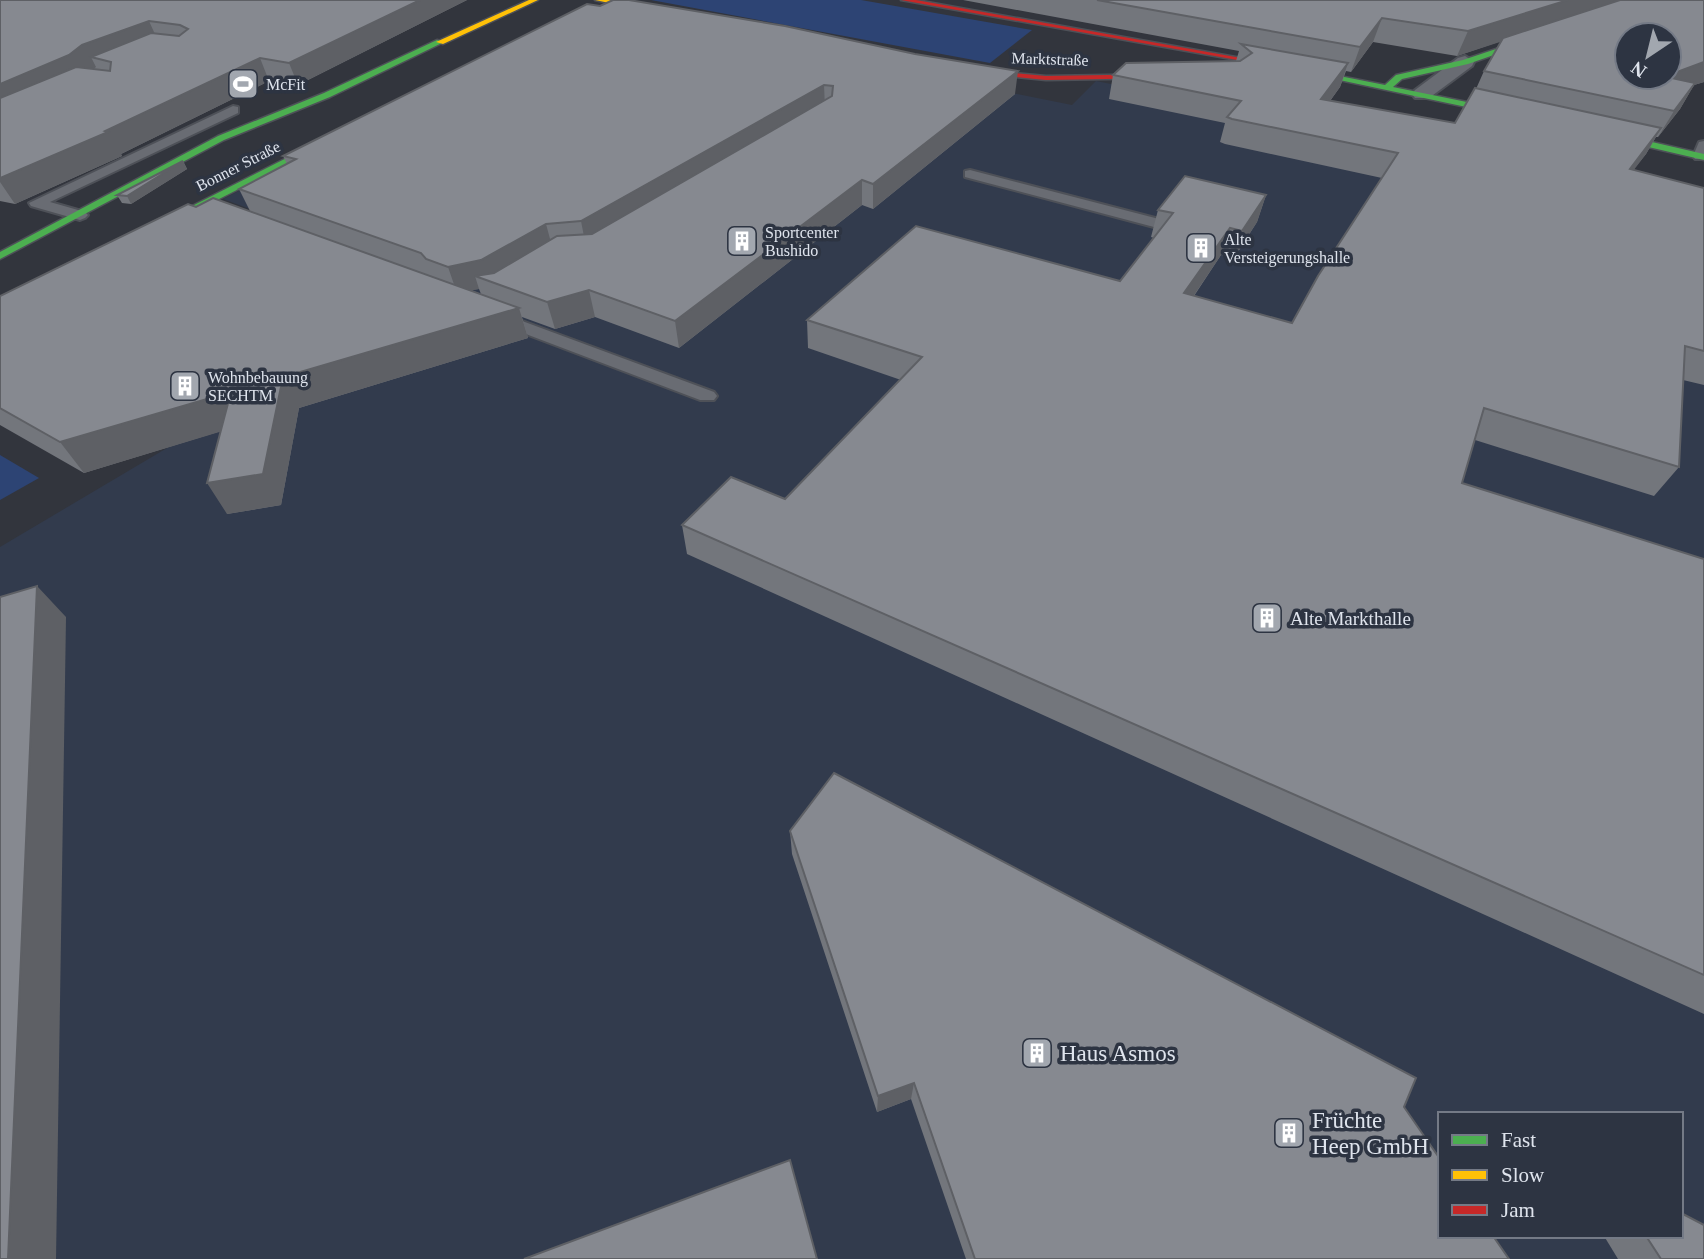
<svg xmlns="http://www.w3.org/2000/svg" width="1704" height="1259" font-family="'Times New Roman',serif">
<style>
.built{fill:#323b4d;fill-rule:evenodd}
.green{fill:#2d4474}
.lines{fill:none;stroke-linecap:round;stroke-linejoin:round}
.lane-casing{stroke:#4e5158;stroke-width:4}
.street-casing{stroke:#4e5158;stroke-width:4}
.fast-casing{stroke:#4e5158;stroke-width:3}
.slow-casing{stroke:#4e5158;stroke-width:3}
.jam-casing{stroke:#4e5158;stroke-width:3}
.lane{fill:#696c73;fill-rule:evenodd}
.street{fill:#696c73;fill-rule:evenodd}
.fast{fill:#4caf50;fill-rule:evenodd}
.slow{fill:#ffc107;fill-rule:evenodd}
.jam{fill:#c62828;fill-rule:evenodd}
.wall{fill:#73767c;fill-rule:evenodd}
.shaded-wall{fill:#5e6065}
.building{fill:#868990;stroke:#5e6065;stroke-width:2}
.labels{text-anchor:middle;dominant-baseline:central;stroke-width:7;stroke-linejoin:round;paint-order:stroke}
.far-street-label{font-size:16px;fill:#dfe4ed;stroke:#2d3442}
.far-poi-label{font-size:16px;fill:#dfe4ed;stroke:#2d3442;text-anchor:start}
.poi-label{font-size:19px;fill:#dfe4ed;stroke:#2d3442;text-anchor:start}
.near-poi-label{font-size:23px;fill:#dfe4ed;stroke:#2d3442;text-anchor:start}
</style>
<rect width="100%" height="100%" fill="#32353d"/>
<path class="built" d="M 592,9 L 1072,105 L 1096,81 L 1339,129 L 1704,208 L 1704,1259 L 0,1259 L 0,547 L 447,282 L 223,199 ZM 1440,1114 L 1681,1114 L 1681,1236 L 1440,1236 Z"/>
<g class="green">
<path d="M 651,0 L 861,0 L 1032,30 L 990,63 Z"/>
<path d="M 0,455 L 39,478 L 0,500 Z"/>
</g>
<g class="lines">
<g class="lane-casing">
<g id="lane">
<path d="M 233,106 L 238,107 L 238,113 L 50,202 L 85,212 L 88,215 L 85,218 L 80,220 L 31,206 L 29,203 Z"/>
<path d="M 1704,141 L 1704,159 L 1695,159 L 1693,156 L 1699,142 Z"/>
<path d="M 970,170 L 1159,219 L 1162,222 L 1154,227 L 965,177 L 965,171 Z"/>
<path d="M 495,311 L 714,392 L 717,396 L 714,400 L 700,400 L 489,320 L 486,316 L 489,312 Z"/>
</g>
</g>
<g class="street-casing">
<path id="street" d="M 1465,56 L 1474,62 L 1472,66 L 1429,98 L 1415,98 L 1412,94 L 1415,90 L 1458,58 Z"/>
</g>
<g class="fast-casing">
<g id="fast">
<path d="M 1541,34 L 1548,36 L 1468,64 L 1402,79 L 1393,87 L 1521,113 L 1521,117 L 1518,118 L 1250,61 L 1254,59 L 1385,85 L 1396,75 L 1463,60 Z"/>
<path d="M 437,40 L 444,42 L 330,97 L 224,140 L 0,259 L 0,252 L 218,136 L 324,93 Z"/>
<path d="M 1600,130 L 1704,154 L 1704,160 L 1597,135 L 1596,133 Z"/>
<path d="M 332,135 L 335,136 L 335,140 L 152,233 L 143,231 Z"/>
</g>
</g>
<g class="slow-casing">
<g id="slow">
<path d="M 529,0 L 538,0 L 443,44 L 436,42 Z"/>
<path d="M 595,0 L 609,0 L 665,12 L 662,14 Z"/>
</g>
</g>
<g class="jam-casing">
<g id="jam">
<path d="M 901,0 L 916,0 L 1258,61 L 1254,63 Z"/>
<path d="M 962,68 L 1046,76 L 1167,74 L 1171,76 L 1167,78 L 1046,80 L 965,72 Z"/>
</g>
</g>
<use href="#lane" class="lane"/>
<use href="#street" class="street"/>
<use href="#fast" class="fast"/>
<use href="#slow" class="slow"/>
<use href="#jam" class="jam"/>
</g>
<g class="wall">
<path d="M 0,0 L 467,0 L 298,85 L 269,81 L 121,154 L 122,156 L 15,204 L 0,201 Z"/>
<path d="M 963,0 L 1704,0 L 1704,82 L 1694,85 L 1680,109 L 1658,137 L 1656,137 L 1646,154 L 1633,170 L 1704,188 L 1704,385 L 1683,380 L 1679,467 L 1654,496 L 1475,440 L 1462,483 L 1704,559 L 1704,1014 L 687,554 L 682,525 L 785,499 L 901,380 L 808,348 L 807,320 L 1120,281 L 1154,238 L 1151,237 L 1158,210 L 1266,195 L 1257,222 L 1234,258 L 1221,255 L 1194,296 L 1292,323 L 1382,178 L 1225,144 L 1220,142 L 1225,123 L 1109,99 L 1113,75 L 1236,61 L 1239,51 ZM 1501,41 L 1484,71 L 1476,89 L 1455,123 L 1330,101 L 1340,87 L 1346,71 L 1351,72 L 1373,42 L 1457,56 Z"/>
<path d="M 587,4 L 1015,94 L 873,209 L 862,205 L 679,348 L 595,317 L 555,329 L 522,317 L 528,338 L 299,408 L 281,505 L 227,514 L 221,431 L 84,473 L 0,425 L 0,296 L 196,207 L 250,211 L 239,189 L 287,164 L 283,156 ZM 479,289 L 481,294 L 471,290 Z"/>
<path d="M 183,161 L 187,169 L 131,204 L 122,203 L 117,195 Z"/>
<path d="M 790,831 L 1404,1107 L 1509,1259 L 966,1259 L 911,1099 L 877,1112 L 792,854 Z"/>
<path d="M 1604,1236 L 1681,1236 L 1704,1259 L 1618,1259 Z"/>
</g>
<g class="shaded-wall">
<path d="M 420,0 L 467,0 L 298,85 L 289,63 Z"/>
<path d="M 1568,0 L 1628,0 L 1457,56 L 1468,31 Z"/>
<path d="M 1382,18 L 1373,42 L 1351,72 L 1360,47 Z"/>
<path d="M 149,21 L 159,43 L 91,57 L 96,67 L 82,78 L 0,113 L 0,84 L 82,45 Z"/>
<path d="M 260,58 L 269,81 L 121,154 L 122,156 L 15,204 L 0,182 L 0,178 Z"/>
<path d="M 1704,62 L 1704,82 L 1694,85 L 1680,109 L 1658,137 L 1674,111 L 1669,75 Z"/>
<path d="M 1348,63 L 1340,87 L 1313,124 L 1321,99 Z"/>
<path d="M 1018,71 L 1015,94 L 873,209 L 873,184 Z"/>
<path d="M 824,85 L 825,108 L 586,247 L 581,221 Z"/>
<path d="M 1661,128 L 1646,154 L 1614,196 L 1630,169 Z"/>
<path d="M 183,161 L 187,169 L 131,204 L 127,196 Z"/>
<path d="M 862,180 L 862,205 L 679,348 L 675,321 Z"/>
<path d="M 1266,195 L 1257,222 L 1234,258 L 1242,231 Z"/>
<path d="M 546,224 L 553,250 L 495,283 L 475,276 L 479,289 L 457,293 L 448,267 Z"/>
<path d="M 1230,228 L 1221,255 L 1176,322 L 1184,293 Z"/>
<path d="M 589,290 L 595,317 L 555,329 L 547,302 Z"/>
<path d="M 519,308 L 528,338 L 299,408 L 281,505 L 227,514 L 207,483 L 283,377 Z"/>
<path d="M 231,392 L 249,423 L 84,473 L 60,442 Z"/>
<path d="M 37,586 L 66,617 L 56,1259 L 8,1259 Z"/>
<path d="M 914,1083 L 911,1099 L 877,1112 L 878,1096 Z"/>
</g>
<g class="building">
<path d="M 0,0 L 420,0 L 289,63 L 260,58 L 105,131 L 108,132 L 0,178 L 0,98 L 76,67 L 110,71 L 111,62 L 91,57 L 151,33 L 179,36 L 188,29 L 180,25 L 149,21 L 82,45 L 69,55 L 0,84 Z"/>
<path d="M 613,0 L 629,0 L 785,26 L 915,54 L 1018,71 L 873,184 L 862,180 L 675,321 L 589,290 L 547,302 L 475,276 L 494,273 L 557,236 L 592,234 L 832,96 L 833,86 L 824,85 L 581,221 L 546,224 L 481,260 L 448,267 L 426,259 L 421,253 L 239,189 L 296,159 L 283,156 L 587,4 L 600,6 Z"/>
<path d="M 1097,0 L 1568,0 L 1468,31 L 1382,18 L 1360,47 Z"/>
<path d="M 1620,0 L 1704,0 L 1704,62 L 1669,75 L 1669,35 L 1627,35 L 1627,77 L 1667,77 L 1695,83 L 1674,111 L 1484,71 L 1503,38 Z"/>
<path d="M 1241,44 L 1348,63 L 1321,99 L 1455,123 L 1475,88 L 1661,128 L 1630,169 L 1704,188 L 1704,351 L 1685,346 L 1679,467 L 1484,408 L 1462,483 L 1704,559 L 1704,975 L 682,525 L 731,477 L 785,499 L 922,357 L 807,320 L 916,226 L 1120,281 L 1173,213 L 1158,210 L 1185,176 L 1266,195 L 1242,231 L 1230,228 L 1184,293 L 1292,323 L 1318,276 L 1398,153 L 1232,119 L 1227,117 L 1241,101 L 1113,75 L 1126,63 L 1240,61 L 1252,53 Z"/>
<path d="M 183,161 L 127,196 L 117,195 Z"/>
<path d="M 213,198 L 519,308 L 283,377 L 263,474 L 207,483 L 231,392 L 60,442 L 0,408 L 0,296 L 188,204 L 196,207 Z"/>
<path d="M 37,586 L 8,1259 L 0,1259 L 0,597 Z"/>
<path d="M 834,773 L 1416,1078 L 1404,1107 L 1440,1159 L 1440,1236 L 1493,1236 L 1509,1259 L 975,1259 L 914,1083 L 878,1096 L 790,831 Z"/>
<path d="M 790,1160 L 817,1259 L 524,1259 Z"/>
<path d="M 1681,1213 L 1704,1225 L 1704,1259 L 1661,1259 L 1646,1236 L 1681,1236 Z"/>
</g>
<defs>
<g id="stadium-square" transform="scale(1.575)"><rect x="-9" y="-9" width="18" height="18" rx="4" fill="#a2a7af" stroke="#2d3442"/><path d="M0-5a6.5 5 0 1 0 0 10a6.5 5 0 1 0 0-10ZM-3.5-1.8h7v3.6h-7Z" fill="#fff"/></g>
<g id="building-square" transform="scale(1.575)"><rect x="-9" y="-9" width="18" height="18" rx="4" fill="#a2a7af" stroke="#2d3442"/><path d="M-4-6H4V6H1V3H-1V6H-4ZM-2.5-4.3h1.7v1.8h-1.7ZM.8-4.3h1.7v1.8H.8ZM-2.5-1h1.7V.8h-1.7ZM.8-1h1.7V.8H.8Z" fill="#fff"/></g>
</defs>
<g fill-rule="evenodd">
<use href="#stadium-square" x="243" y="84"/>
<use href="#building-square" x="742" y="241"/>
<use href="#building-square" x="1201" y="248"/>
<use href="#building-square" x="185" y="386"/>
<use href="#building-square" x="1267" y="618"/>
<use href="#building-square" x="1037" y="1053"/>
<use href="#building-square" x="1289" y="1133"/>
</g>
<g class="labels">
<g class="far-street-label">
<text transform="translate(1050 59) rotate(2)">Marktstraße</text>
<text transform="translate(238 166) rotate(-27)">Bonner Straße</text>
</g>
<g class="far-poi-label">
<text x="266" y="84">McFit</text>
<text x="765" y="232">Sportcenter<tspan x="765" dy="18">Bushido</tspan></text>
<text x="1224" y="239">Alte<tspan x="1224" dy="18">Versteigerungshalle</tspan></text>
<text x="208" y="377">Wohnbebauung<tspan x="208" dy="18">SECHTM</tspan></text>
</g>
<g class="poi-label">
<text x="1290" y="618">Alte Markthalle</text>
</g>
<g class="near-poi-label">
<text x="1060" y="1053">Haus Asmos</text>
<text x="1312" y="1120">Früchte<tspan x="1312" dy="26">Heep GmbH</tspan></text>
</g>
</g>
<rect x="1438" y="1112" width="245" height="126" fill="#2d3442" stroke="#747a86" stroke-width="2"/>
<rect x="1452" y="1135" width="35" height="10" fill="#4caf50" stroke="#747a86" stroke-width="2"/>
<text x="1501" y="1147" font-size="21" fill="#dfe4ed">Fast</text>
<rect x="1452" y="1170" width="35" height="10" fill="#ffc107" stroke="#747a86" stroke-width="2"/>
<text x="1501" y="1182" font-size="21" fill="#dfe4ed">Slow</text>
<rect x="1452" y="1205" width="35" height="10" fill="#c62828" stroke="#747a86" stroke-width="2"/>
<text x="1501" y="1217" font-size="21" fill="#dfe4ed">Jam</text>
<g transform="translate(1648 56) rotate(215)"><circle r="33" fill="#2d3442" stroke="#747a86" stroke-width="2"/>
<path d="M0-5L12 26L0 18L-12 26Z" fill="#a2a7af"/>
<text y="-10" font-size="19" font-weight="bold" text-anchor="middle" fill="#dfe4ed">N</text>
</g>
</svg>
